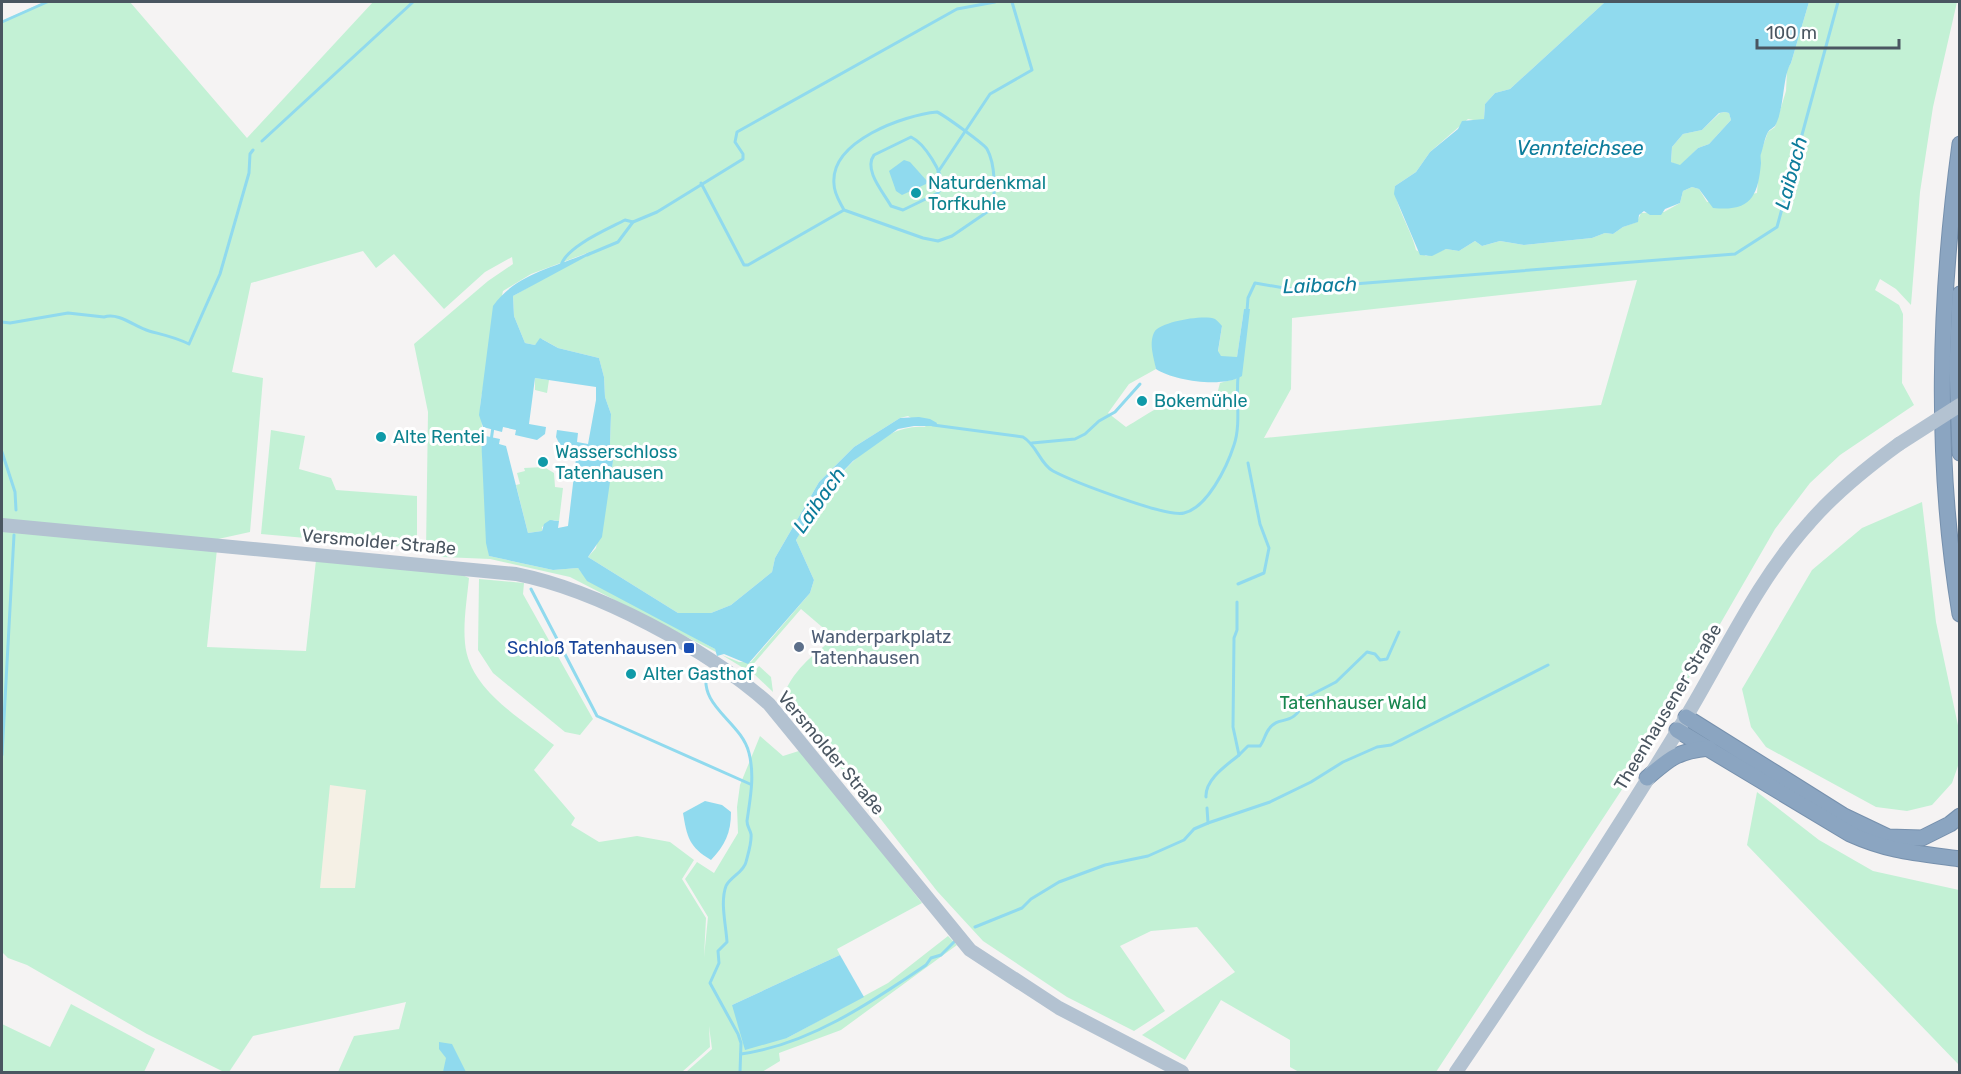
<svg xmlns="http://www.w3.org/2000/svg" width="1961" height="1074" font-family="Rubik,sans-serif">
<style>
.green{fill:#c3f1d5;fill-rule:evenodd}
.sand{fill:#f5f0e5}
.water{fill:#90daee;fill-rule:evenodd}
.lines{fill:none;stroke-linecap:round;stroke-linejoin:round}
.stream{stroke:#90daee;stroke-width:3}
.highway-casing{stroke:#7690ad;stroke-width:17}
.major{stroke:#b3c2d1;stroke-width:14}
.highway{stroke:#8ba5c1;stroke-width:15}
.major-bridge{stroke:#b3c2d1;stroke-width:14}
.culture-dot{fill:#0f9aa8;stroke:#fff;stroke-width:2}
.service-dot{fill:#5c6f8a;stroke:#fff;stroke-width:2}
.transit-dot{fill:#1a4fb4;stroke:#fff;stroke-width:2}
.labels{text-anchor:middle;dominant-baseline:central;stroke-width:6;stroke-linejoin:round;paint-order:stroke}
.culture-label{font-size:18px;fill:#0d838f;stroke:#fff;text-anchor:start}
.street-label{font-size:18px;fill:#4a5661;stroke:#fff}
.service-label{font-size:18px;fill:#4e5e75;stroke:#fff;text-anchor:start}
.transit-label{font-size:18px;fill:#164399;stroke:#fff;text-anchor:end}
.park-label{font-size:18px;fill:#17864f;stroke:#fff}
.water-label{font-size:20px;font-style:italic;fill:#0c7c9b;stroke:#fff}
</style>
<rect width="100%" height="100%" fill="#f5f3f3"/>
<g class="green">
<path d="M 44,2 L 130,2 L 247,138 L 373,2 L 1605,2 L 1510,89 L 1495,93 L 1485,104 L 1484,119 L 1479,121 L 1468,119 L 1430,152 L 1416,172 L 1395,186 C 1393,202 1412,231 1416,250 L 1426,256 L 1446,249 L 1459,251 L 1475,241 L 1482,246 L 1500,241 L 1524,245 L 1592,238 L 1605,233 L 1613,234 L 1623,227 L 1637,222 L 1641,213 L 1664,212 L 1680,203 L 1683,191 L 1692,187 L 1699,189 L 1707,202 L 1757,193 L 1760,154 L 1768,132 L 1775,127 L 1786,91 L 1787,70 L 1791,63 L 1809,2 L 1957,2 L 1933,107 L 1920,192 L 1911,305 L 1896,289 L 1880,279 L 1875,290 L 1899,305 L 1903,314 L 1902,383 L 1914,405 L 1840,455 L 1810,483 L 1775,529 L 1642,759 L 1436,1072 L 1299,1072 L 1290,1067 L 1290,1040 L 1221,1000 L 1185,1060 L 1142,1035 L 1235,972 L 1197,927 L 1151,931 L 1120,946 L 1165,1011 L 1134,1031 L 1067,997 L 983,941 L 937,891 L 822,744 L 782,699 C 792,671 812,655 835,638 L 801,609 L 750,668 L 745,669 L 722,655 L 739,662 L 751,662 L 810,593 L 814,580 L 796,540 C 820,497 871,421 926,427 L 908,416 L 900,418 L 854,447 L 819,482 L 775,558 L 772,572 L 731,605 L 711,613 L 678,613 L 588,557 L 596,548 L 613,461 L 610,444 L 611,414 L 605,397 L 604,377 L 599,358 L 558,348 L 542,339 L 535,345 L 525,343 L 514,316 L 513,296 L 590,252 L 531,274 L 503,291 C 495,327 487,362 481,399 C 479,412 484,424 481,436 L 489,556 L 553,570 L 578,568 L 585,577 L 715,649 L 716,652 L 570,577 L 490,559 L 443,557 L 426,551 L 428,412 L 414,344 L 488,281 L 513,264 L 512,257 L 485,272 L 444,309 L 394,254 L 376,268 L 363,251 L 251,283 L 232,372 L 263,378 L 250,532 L 218,539 L 207,647 L 306,651 L 316,560 L 460,574 L 469,578 C 467,599 463,622 465,643 C 469,690 521,718 554,745 L 534,770 L 575,818 L 571,825 L 599,842 L 637,836 L 670,842 L 694,860 L 682,879 L 706,918 L 704,957 L 708,917 L 685,879 L 697,862 L 714,873 L 738,833 L 737,807 L 740,785 L 760,736 L 783,756 L 802,750 L 922,903 L 837,949 L 840,955 L 732,1005 L 787,1038 L 888,983 L 948,936 L 957,945 L 841,1030 L 779,1053 L 780,1061 L 762,1072 L 686,1072 L 712,1049 L 709,1026 L 710,1047 L 682,1072 L 338,1072 L 354,1036 L 399,1029 L 406,1002 L 253,1036 L 229,1072 L 224,1072 L 147,1034 L 27,965 L 8,958 L 2,952 L 2,21 ZM 1637,280 L 1601,405 L 1264,438 L 1291,389 L 1292,318 ZM 1244,309 L 1238,378 L 1220,383 L 1213,409 C 1176,390 1158,408 1126,427 L 1108,413 L 1129,384 L 1156,369 L 1152,342 L 1222,326 L 1218,352 L 1221,357 L 1237,357 Z"/>
<path d="M 1725,112 L 1729,113 L 1731,120 L 1709,144 L 1698,148 L 1680,166 L 1671,162 L 1672,147 L 1683,134 L 1702,130 L 1720,113 Z"/>
<path d="M 535,378 L 549,380 L 547,393 L 535,390 Z"/>
<path d="M 271,430 L 305,436 L 299,469 L 331,478 L 336,490 L 417,496 L 417,548 L 261,534 Z"/>
<path d="M 544,467 L 554,473 L 555,487 L 563,488 L 559,521 L 554,520 L 542,527 L 542,531 L 528,533 L 516,485 L 520,484 L 517,473 L 525,471 L 524,468 Z"/>
<path d="M 1922,502 L 1936,622 L 1959,730 L 1959,763 L 1952,783 L 1932,805 L 1907,811 L 1876,807 L 1766,747 L 1751,727 L 1742,689 L 1812,570 L 1862,528 Z"/>
<path d="M 479,579 L 524,583 L 523,594 L 593,719 L 580,735 L 565,732 L 493,673 L 478,650 Z"/>
<path d="M 759,666 L 771,677 L 773,692 L 753,673 Z"/>
<path d="M 1757,792 L 1819,840 L 1873,871 L 1959,890 L 1959,1065 L 1747,845 Z"/>
<path d="M 71,1004 L 155,1049 L 144,1072 L 2,1072 L 2,1024 L 50,1047 Z"/>
</g>
<path class="sand" d="M 330,785 L 366,790 L 355,888 L 320,888 Z"/>
<g class="water">
<path d="M 1605,2 L 1809,2 L 1791,63 C 1782,77 1785,108 1775,126 C 1773,128 1770,129 1768,132 C 1765,137 1763,148 1761,154 C 1760,155 1761,161 1761,163 C 1758,196 1751,212 1713,208 L 1699,189 L 1692,187 L 1683,191 L 1680,203 L 1665,209 L 1661,215 L 1650,215 L 1644,211 L 1639,215 L 1638,222 L 1623,227 L 1613,234 L 1605,233 L 1592,238 L 1524,245 L 1500,241 L 1482,246 L 1475,241 L 1459,251 L 1446,249 L 1432,256 L 1420,255 L 1394,194 L 1395,186 L 1416,172 L 1430,152 L 1458,129 L 1462,121 L 1484,119 L 1485,104 L 1495,93 L 1510,89 ZM 1725,112 L 1729,113 L 1731,120 L 1709,144 L 1698,148 L 1680,165 L 1671,162 L 1672,147 L 1683,134 L 1702,130 L 1719,113 Z"/>
<path d="M 904,160 L 910,162 L 927,181 L 926,184 L 902,195 L 896,191 L 889,171 Z"/>
<path d="M 590,252 L 591,254 L 513,296 L 514,316 L 525,343 L 535,345 L 540,338 L 558,348 L 599,358 L 604,377 L 605,397 L 611,414 L 610,444 L 613,461 L 602,537 L 588,557 L 678,613 L 711,613 L 731,605 L 772,572 L 775,558 L 819,482 L 854,447 L 900,418 L 919,417 L 930,419 L 937,423 L 936,426 L 914,426 L 898,429 L 853,461 L 828,487 L 796,540 L 814,580 L 810,593 L 748,664 L 724,654 L 717,656 L 715,649 L 587,581 L 578,568 L 553,570 L 489,556 L 486,543 L 481,435 L 500,439 L 499,444 L 506,446 L 528,533 L 542,531 L 544,524 L 550,520 L 559,521 L 558,528 L 568,526 L 577,450 L 560,445 L 556,437 L 557,430 L 578,433 L 577,442 L 588,444 L 596,400 L 596,387 L 535,378 L 529,424 L 546,427 L 545,434 L 537,440 L 515,435 L 516,430 L 503,427 L 502,432 L 483,427 L 479,415 L 493,306 C 515,274 556,267 590,252 Z"/>
<path d="M 1244,309 L 1250,309 L 1242,376 C 1223,388 1174,381 1156,369 C 1154,358 1148,342 1155,331 C 1161,322 1204,314 1215,319 C 1218,321 1220,324 1222,326 L 1218,351 L 1221,356 L 1237,357 Z"/>
<path d="M 705,801 L 722,805 L 731,812 C 731,833 725,845 711,860 C 689,847 687,837 683,813 Z"/>
<path d="M 840,955 L 864,997 L 787,1038 L 745,1050 L 732,1005 Z"/>
<path d="M 439,1042 L 452,1044 L 466,1072 L 443,1072 L 446,1058 L 439,1049 Z"/>
</g>
<g class="lines">
<g class="stream">
<path d="M 2,22 L 47,2"/>
<path d="M 911,137 C 924,143 943,172 942,187 L 938,193 L 903,210 L 891,206 C 884,193 863,170 874,155 Z"/>
<path d="M 262,141 L 413,2"/>
<path d="M 938,172 L 990,94 L 1032,70 L 1012,2"/>
<path d="M 701,183 L 744,265 L 748,265 L 844,210 L 923,238 L 938,241 L 952,236 L 990,210 C 997,196 995,163 987,149 C 984,144 944,115 937,112 C 904,115 830,141 834,184 C 834,194 840,202 844,210"/>
<path d="M 587,255 L 618,242 L 633,222 L 657,212 L 743,159 L 743,154 L 735,142 L 737,132 L 957,9 L 995,2"/>
<path d="M 561,266 C 565,247 608,229 625,220 L 633,222"/>
<path d="M 1247,311 L 1248,298 L 1255,283 L 1290,289 L 1735,254 L 1777,227 L 1838,2"/>
<path d="M 2,322 L 10,323 L 68,313 L 104,317 C 119,312 135,327 149,331 C 164,335 175,337 189,344 L 220,274 L 249,173 L 250,154 L 253,150"/>
<path d="M 933,425 L 1023,437 C 1037,445 1040,464 1053,471 C 1072,481 1167,518 1184,513 C 1207,508 1227,467 1234,445 C 1241,425 1236,398 1238,377"/>
<path d="M 491,441 L 493,427"/>
<path d="M 1032,443 L 1075,439 L 1085,434 L 1099,421 L 1115,412 L 1140,384"/>
<path d="M 2,452 L 15,492 L 16,510"/>
<path d="M 1238,584 L 1264,573 L 1269,548 L 1260,524 L 1248,463"/>
<path d="M 531,589 L 597,716 L 750,784"/>
<path d="M 707,671 C 698,707 741,721 749,753 C 755,776 750,799 747,821 C 747,827 750,829 751,834 C 752,842 748,854 746,862 C 744,872 730,877 726,886 C 720,902 726,925 727,942 L 718,951 L 719,963 L 710,983 L 738,1034 L 741,1043 L 740,1072"/>
<path d="M 2,755 L 14,535"/>
<path d="M 1239,755 L 1248,746 L 1260,746 C 1264,741 1265,734 1269,729 C 1280,713 1292,731 1307,697 L 1336,682 L 1367,652 L 1375,654 L 1380,660 L 1387,659 L 1399,632"/>
<path d="M 1206,797 C 1205,779 1227,765 1239,755 L 1233,727 L 1234,638 L 1237,630 L 1237,602"/>
<path d="M 1208,823 L 1270,802 L 1311,782 L 1343,762 L 1377,747 L 1391,745 L 1548,665"/>
<path d="M 975,927 L 1022,908 L 1031,899 L 1059,882 L 1105,865 L 1148,856 L 1184,840 L 1194,829 L 1208,823 L 1207,808"/>
<path d="M 741,1054 C 808,1045 872,1002 926,965 L 931,958 L 941,955 L 955,941"/>
</g>
<g class="highway-casing">
<g id="highway">
<path d="M 1960,144 C 1939,301 1934,457 1960,614"/>
<path d="M 1960,294 L 1957,366 L 1960,453"/>
<path d="M 1686,717 L 1844,816 L 1888,837 L 1922,838 L 1950,824 L 1960,816"/>
<path d="M 1677,730 L 1850,834 C 1890,852 1917,853 1960,859"/>
<path d="M 1647,778 C 1670,758 1678,751 1709,748"/>
</g>
</g>
<g class="major">
<path d="M 2,525 L 516,574 C 597,590 707,649 769,704 L 970,950 L 1059,1008 L 1182,1072"/>
<path d="M 1456,1072 C 1535,956 1613,837 1686,717 C 1725,652 1758,579 1810,522 C 1836,492 1866,468 1899,444"/>
</g>
<use href="#highway" class="highway"/>
<path class="major-bridge" d="M 1899,444 L 1960,405"/>
</g>
<g class="culture-dot">
<circle cx="916" cy="193" r="6"/>
<circle cx="1142" cy="401" r="6"/>
<circle cx="381" cy="437" r="6"/>
<circle cx="543" cy="462" r="6"/>
<circle cx="631" cy="674" r="6"/>
</g>
<circle class="service-dot" cx="799" cy="647" r="6"/>
<rect class="transit-dot" x="683" y="642" width="12" height="12" rx="3"/>
<g class="labels">
<g class="culture-label">
<text x="928" y="183">Naturdenkmal<tspan x="928" dy="21">Torfkuhle</tspan></text>
<text x="1154" y="401">Bokemühle</text>
<text x="393" y="437">Alte Rentei</text>
<text x="555" y="452">Wasserschloss<tspan x="555" dy="21">Tatenhausen</tspan></text>
<text x="643" y="674">Alter Gasthof</text>
</g>
<g class="street-label">
<text transform="translate(379 542) rotate(5)">Versmolder Straße</text>
<text transform="translate(1668 707) rotate(-59)">Theenhausener Straße</text>
<text transform="translate(831 753) rotate(50)">Versmolder Straße</text>
</g>
<g class="service-label">
<text x="811" y="637">Wanderparkplatz<tspan x="811" dy="21">Tatenhausen</tspan></text>
</g>
<g class="transit-label">
<text x="677" y="648">Schloß Tatenhausen</text>
</g>
<g class="park-label">
<text x="1353" y="703">Tatenhauser Wald</text>
</g>
<g class="water-label">
<text x="1580" y="148">Vennteichsee</text>
<text transform="translate(1791 173) rotate(-75)">Laibach</text>
<text transform="translate(1320 285) rotate(-2)">Laibach</text>
<text transform="translate(819 500) rotate(-55)">Laibach</text>
</g>
</g>
<rect width="1961" height="1074" fill="none" stroke="#4a5661" stroke-width="6"/>
<path d="M1757 39v9h142v-9" fill="none" stroke="#4a5661" stroke-width="3"/>
<text x="1766" y="39" font-size="18" fill="#4a5661" stroke="#ffffff" stroke-width="4.5" paint-order="stroke">100 m</text>
</svg>
